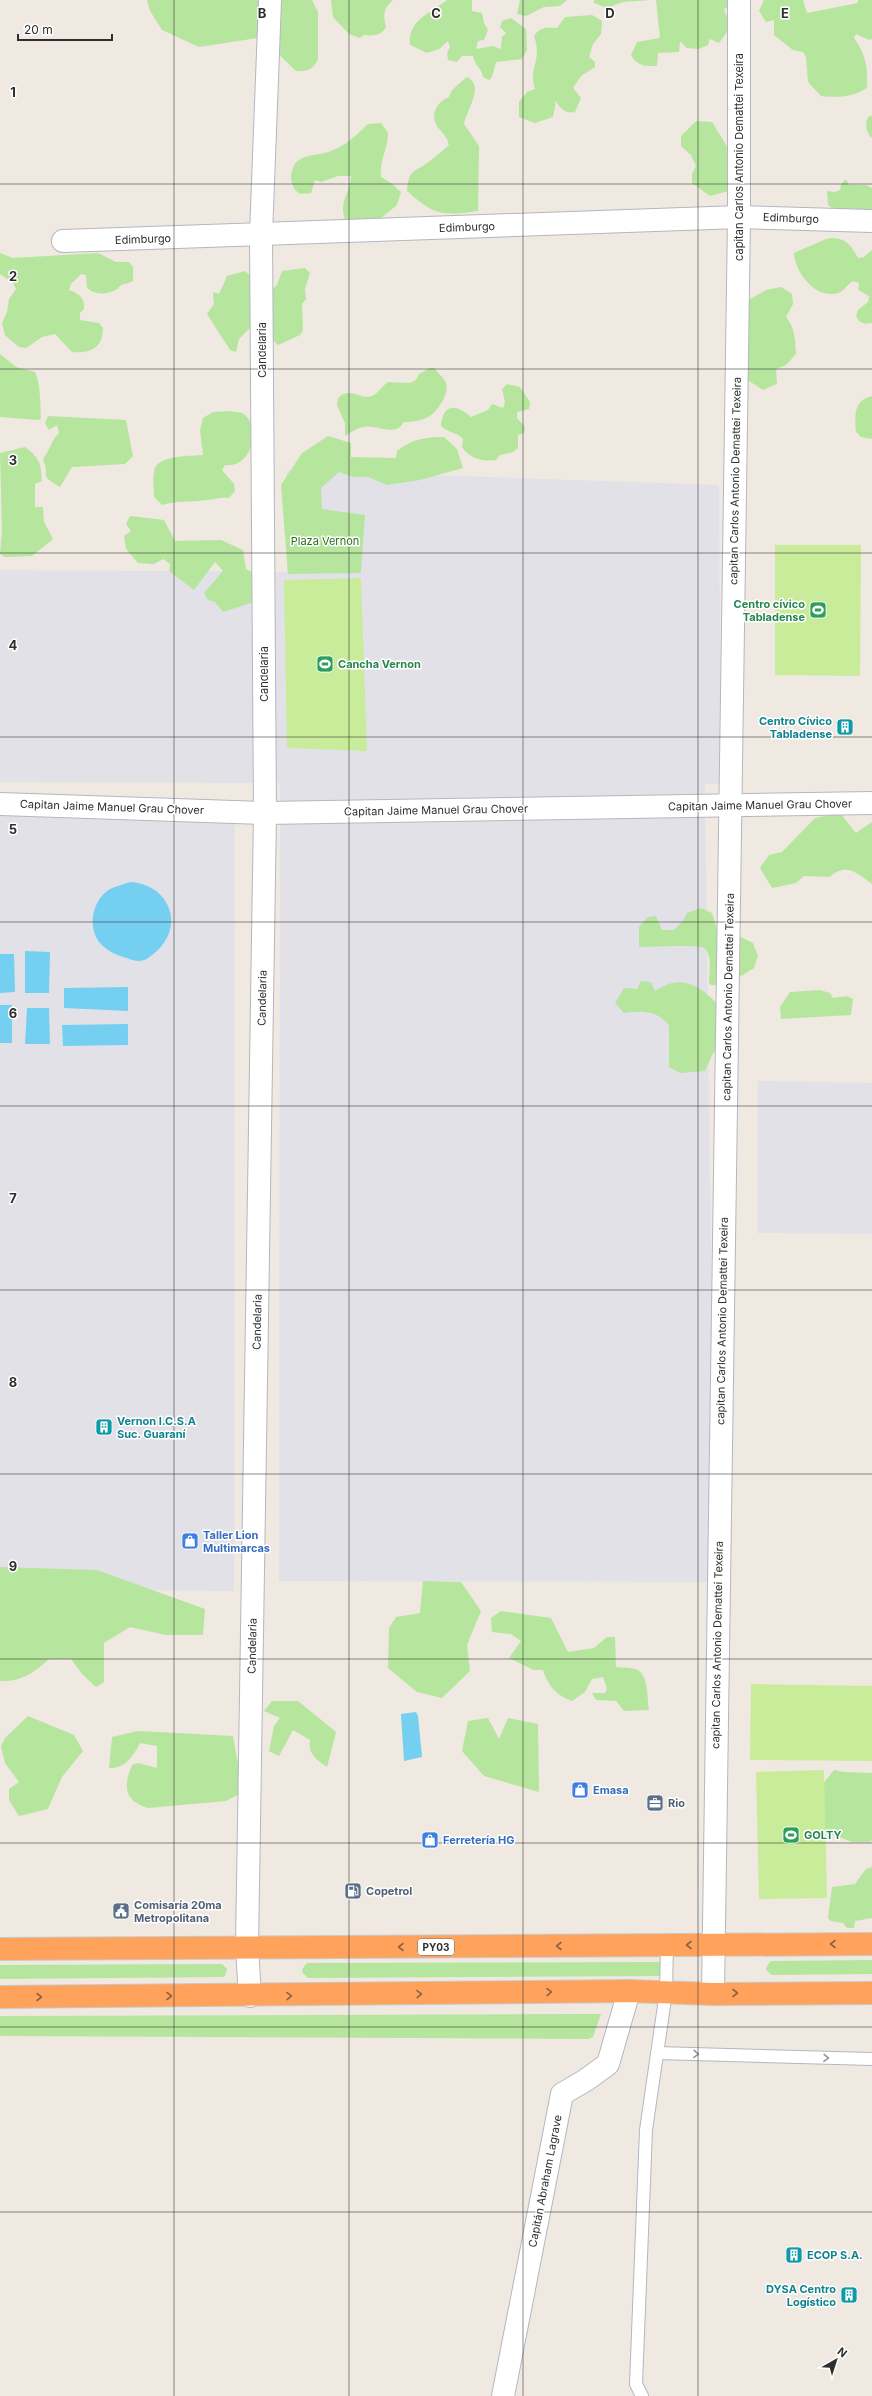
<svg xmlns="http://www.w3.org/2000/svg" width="872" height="2396" font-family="Inter,sans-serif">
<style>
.industrial{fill:#e3e1e8}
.green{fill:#b6e59e}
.pitch{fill:#c9ec9a}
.water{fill:#75cff0}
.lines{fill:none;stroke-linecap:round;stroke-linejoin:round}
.lane-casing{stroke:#b4b7c1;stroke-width:14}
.street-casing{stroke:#b4b7c1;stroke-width:24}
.highway-casing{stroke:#c9c9c9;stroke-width:24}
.lane{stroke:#fff;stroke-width:12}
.street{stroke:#fff;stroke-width:22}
.highway{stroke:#ffa35c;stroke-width:22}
.oneway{stroke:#8c6343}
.oneway2{stroke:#969696}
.grid{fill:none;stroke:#2e2e2e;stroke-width:1;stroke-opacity:0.55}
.labels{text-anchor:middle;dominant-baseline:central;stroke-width:3;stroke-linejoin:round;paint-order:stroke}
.shield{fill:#fff;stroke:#6d6d6d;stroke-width:1}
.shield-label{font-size:10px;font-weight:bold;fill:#2e2e2e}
.street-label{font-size:11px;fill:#2e2e2e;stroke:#fff}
.park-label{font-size:11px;fill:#2c6e1b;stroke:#fff}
.leisure-label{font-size:11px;font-weight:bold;fill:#27864d;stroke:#fff;text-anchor:start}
.culture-label{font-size:11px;font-weight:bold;fill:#0d838f;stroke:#fff;text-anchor:end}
.shop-label{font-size:11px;font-weight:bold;fill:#366cbe;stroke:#fff;text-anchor:start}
.service-label{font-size:11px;font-weight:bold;fill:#4e5e75;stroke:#fff;text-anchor:start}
.grid-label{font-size:13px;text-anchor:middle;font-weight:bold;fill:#2e2e2e;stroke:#fff;stroke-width:3;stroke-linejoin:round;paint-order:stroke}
</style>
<rect width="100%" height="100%" fill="#efe9e1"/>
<g class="industrial">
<path d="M 287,470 L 719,485 L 721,784 L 705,784 L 715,1582 L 279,1581 L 280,783 L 0,782 L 0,570 L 287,572 Z"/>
<path d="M 0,815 L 235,817 L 234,1591 L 0,1589 Z"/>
<path d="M 758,1081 L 872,1083 L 872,1234 L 757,1233 Z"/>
</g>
<g class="green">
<path d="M 147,0 L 312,0 L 318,12 L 318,59 C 314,69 307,72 296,71 L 265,41 L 258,38 L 199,47 L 162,30 L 150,11 Z"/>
<path d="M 331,0 L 393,0 C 383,8 383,16 386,27 C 381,36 373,36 364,35 L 360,38 L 349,34 L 333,17 Z"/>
<path d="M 447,0 L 472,0 L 472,11 L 482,13 L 484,23 L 488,30 L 484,40 L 478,41 L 476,49 L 493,46 L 501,49 L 502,37 L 506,33 L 500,27 L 502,21 L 511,18 L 526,29 L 527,50 L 522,59 L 496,62 L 492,77 L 489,80 L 483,77 C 482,68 474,65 473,56 L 462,56 L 457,62 L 448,60 L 447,53 L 450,47 L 448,41 L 439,49 L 427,53 L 410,45 C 407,21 430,13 447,0 Z"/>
<path d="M 520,0 L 567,0 L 560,6 L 544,7 L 526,16 L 517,14 Z"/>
<path d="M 594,0 L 651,0 L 623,2 L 607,8 L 594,3 Z"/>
<path d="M 656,0 L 739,0 L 724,9 L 726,15 L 732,19 L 729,29 L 719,43 L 710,39 L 708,45 L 699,49 L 687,48 L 680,41 L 679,52 L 658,53 L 657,66 C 645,66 637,66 631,55 L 637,42 L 660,38 Z"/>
<path d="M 764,0 L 803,0 L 807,13 L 858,3 L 858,0 L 872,0 L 872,39 L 869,40 L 856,34 L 854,38 C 866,55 868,68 867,88 C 852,97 839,98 821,96 L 808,82 L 806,57 L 803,52 L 793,50 L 774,35 L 774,20 L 766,22 L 759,11 Z"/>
<path d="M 592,15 L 602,21 L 601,34 L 593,44 L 589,57 L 595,62 L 595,67 L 581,76 L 573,88 L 581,98 L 575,112 C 566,114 560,109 556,101 L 553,117 L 535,123 L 519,117 L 519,102 L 527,92 L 535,89 C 528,66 543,61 534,36 C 540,27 547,27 557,28 L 565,17 Z"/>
<path d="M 467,77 C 485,86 467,109 464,124 L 479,146 L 478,211 C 442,216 435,216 407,191 C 409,168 414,173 430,161 C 437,156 443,150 449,145 C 447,136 442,133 437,126 C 430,114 437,102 449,97 L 452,90 Z"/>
<path d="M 869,116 L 872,116 L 872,138 C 866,134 864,122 869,116 Z"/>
<path d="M 696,121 L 712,122 L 728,148 L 735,150 L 732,190 L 710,196 L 692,183 L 692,174 L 696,166 L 691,155 L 681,146 L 681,136 Z"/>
<path d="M 381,123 L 388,133 C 388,149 379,161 381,177 L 391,183 L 401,192 L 397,205 L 375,223 L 346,223 C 338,200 349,198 351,176 L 338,176 L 321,182 L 315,180 L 311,193 L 300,194 C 294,190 291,184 291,176 C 294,151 314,158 331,151 C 345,146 358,134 368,124 Z"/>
<path d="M 846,179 L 849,185 L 866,185 L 872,188 L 872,232 L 865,233 L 855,226 L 854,207 L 848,213 L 839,214 L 828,205 L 827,191 L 835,192 L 840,190 L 841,184 Z"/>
<path d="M 832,238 C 847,239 851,245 858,258 L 864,257 L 872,250 L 872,323 C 864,324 860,324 856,316 L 858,310 L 868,302 L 869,296 L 858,290 L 859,283 L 853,281 C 846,285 843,294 833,294 C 813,296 795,271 794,253 L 826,239 Z"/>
<path d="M 0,253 L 13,258 L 98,253 L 116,262 L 129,262 L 133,267 L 133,281 C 128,284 126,283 121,285 C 121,285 117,289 117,289 C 108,295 94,295 87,288 L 86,275 L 81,274 L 71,284 L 69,290 C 79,294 85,297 84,309 L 80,313 L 80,320 L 99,323 L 103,328 C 103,348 90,354 72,352 L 55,334 L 42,337 L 26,348 L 19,347 L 5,335 L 2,323 L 7,312 L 9,299 L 16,289 L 13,283 L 0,274 Z"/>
<path d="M 305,268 L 310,273 L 305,289 L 306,299 L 302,304 L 303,330 L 300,335 L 278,345 L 269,336 L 266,308 L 273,302 L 272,290 L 277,285 L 282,271 Z"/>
<path d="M 245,271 L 260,285 L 261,317 L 239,339 L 236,352 L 230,350 L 207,314 L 214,304 L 213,292 L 219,294 L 227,276 Z"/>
<path d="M 781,287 L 792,294 L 793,304 L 786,317 C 795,328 795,339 796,354 L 786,365 L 776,369 L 777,384 L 763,390 L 746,379 L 735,337 L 750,299 L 766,290 Z"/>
<path d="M 0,354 L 16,367 L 35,372 C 41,386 40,403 41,418 L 39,420 L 0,417 Z"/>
<path d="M 430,368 L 434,368 C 437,372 444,378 446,383 C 450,393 437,413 428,417 C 421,421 412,422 404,422 C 395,438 377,424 363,427 C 357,428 350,433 345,436 L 345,423 L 337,405 L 338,398 C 351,385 361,402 374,395 C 379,392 383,385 388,382 L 410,383 L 416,380 L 419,374 Z"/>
<path d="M 507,384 L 520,387 L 530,402 L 529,409 L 517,412 L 517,418 L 525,427 L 524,433 L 518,435 L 518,448 L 513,452 L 500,455 L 496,460 C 483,462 470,459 462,447 L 463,439 C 457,432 448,433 441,426 C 443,403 456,404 471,417 L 488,410 L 492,404 L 503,408 L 505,402 L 502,389 Z"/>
<path d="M 872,396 L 872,439 L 861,437 L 856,432 C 855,416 853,400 872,396 Z"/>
<path d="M 230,411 C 233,412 239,412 242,413 C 263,425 252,469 225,465 L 222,470 L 234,484 L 235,491 L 229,498 C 220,497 216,499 207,500 C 191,503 178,500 162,505 L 154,497 C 154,488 152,476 155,468 C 160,455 192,456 203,455 L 200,430 L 203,418 L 213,412 Z"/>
<path d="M 48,416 L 126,420 L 133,456 L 125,464 L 72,467 L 60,487 C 37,473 51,479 43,459 C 50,450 52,439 59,433 L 57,425 L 49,430 L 45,423 Z"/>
<path d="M 328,436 L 351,443 L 351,457 L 396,458 L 397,451 C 412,439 426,437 444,437 L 457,449 L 463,468 L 420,480 L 387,485 L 368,477 L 353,477 L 339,472 L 321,488 L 322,509 L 365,515 L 361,573 L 288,574 L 281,485 L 302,453 Z"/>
<path d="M 25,447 C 39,458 41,462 42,481 L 35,484 L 35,507 L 43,507 L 44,522 L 53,539 L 32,556 L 5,557 L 0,554 L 2,531 L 0,453 Z"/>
<path d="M 130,516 L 164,520 L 175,541 L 221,540 L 243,550 L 246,569 L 268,581 L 260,600 L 223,612 L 215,602 L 208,600 L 204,593 L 223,571 L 215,562 L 194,590 L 169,571 L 170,564 L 163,559 L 154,564 L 138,563 L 126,549 L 124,536 L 131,531 L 126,524 Z"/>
<path d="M 840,813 L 856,833 L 872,822 L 872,884 C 858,873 845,862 830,877 L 804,876 L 796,883 L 772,888 L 760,868 L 769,855 L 782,852 L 815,818 Z"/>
<path d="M 701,908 L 712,913 L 720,939 L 736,935 L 753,943 L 758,956 L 754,968 L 741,976 L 736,971 C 728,980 722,989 709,984 C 709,973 713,955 704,948 C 699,944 649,947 639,947 L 639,927 L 648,917 L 656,916 L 662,930 L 674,930 L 683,921 L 687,913 Z"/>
<path d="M 641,981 L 651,982 L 655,991 C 660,988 667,984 672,983 C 697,978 715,1001 728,1017 L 725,1039 L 712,1055 L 705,1071 L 680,1073 L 669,1067 L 669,1025 C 656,1010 642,1011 624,1013 L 615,1003 L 624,988 L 637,989 Z"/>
<path d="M 820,990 L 830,993 L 833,998 L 847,996 L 853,999 L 851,1015 L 781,1019 L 780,1007 L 790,992 Z"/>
<path d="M 0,1567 L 97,1570 L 205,1609 L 203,1635 L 166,1635 L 130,1627 L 104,1643 L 104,1682 L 96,1687 L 82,1674 L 71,1659 L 49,1659 C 34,1673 21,1682 0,1681 Z"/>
<path d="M 423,1581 L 461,1582 L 481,1611 L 467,1645 L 470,1671 L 442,1698 L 417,1692 L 388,1668 L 389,1628 L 396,1617 L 420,1613 Z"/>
<path d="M 501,1611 L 551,1618 L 568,1652 L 594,1648 L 607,1637 L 615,1637 L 616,1667 C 622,1668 629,1667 635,1669 C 649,1672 647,1699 649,1710 L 624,1711 L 616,1701 L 596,1700 L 592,1693 L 605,1693 L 607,1689 L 603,1677 L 592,1679 L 585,1692 L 572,1701 C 556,1695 548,1686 543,1670 L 534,1670 L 509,1658 L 521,1641 L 511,1634 L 492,1632 L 491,1618 Z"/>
<path d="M 272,1701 L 298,1701 L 336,1732 L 327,1767 C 316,1759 308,1754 310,1740 L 293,1730 L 279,1756 L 269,1751 L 274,1726 L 280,1718 L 264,1711 Z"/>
<path d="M 28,1716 L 74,1735 L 83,1751 L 62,1777 L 48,1809 L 19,1816 L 9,1800 L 9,1789 L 19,1782 L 5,1763 L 1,1746 L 5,1738 Z"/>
<path d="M 488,1718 L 499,1739 L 508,1718 L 538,1724 L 539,1792 L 484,1776 L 462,1751 L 468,1721 Z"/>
<path d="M 138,1731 L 233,1736 L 243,1792 L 226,1801 L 148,1808 C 124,1801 123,1786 132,1765 L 138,1763 L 157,1768 L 157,1746 L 140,1743 C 133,1757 124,1769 109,1768 L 112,1737 Z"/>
<path d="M 834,1770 L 844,1772 L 872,1773 L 872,1840 L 870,1842 L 852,1842 L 823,1831 L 818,1790 Z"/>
<path d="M 872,1867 L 872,1918 L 855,1921 L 854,1928 L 847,1928 L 843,1923 L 831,1921 L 828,1918 L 832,1887 L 855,1884 L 866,1869 Z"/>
<path d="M 872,1960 L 872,1974 L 772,1975 L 766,1970 L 767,1966 L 771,1961 Z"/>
<path d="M 661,1962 L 662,1976 L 308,1978 L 302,1972 L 303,1968 L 307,1963 Z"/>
<path d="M 222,1964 L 227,1969 L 225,1976 L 223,1977 L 0,1979 L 0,1965 Z"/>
<path d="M 601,2014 L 593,2037 L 588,2039 L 0,2036 L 0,2016 Z"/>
</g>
<g class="pitch">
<path d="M 775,545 L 861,545 L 860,676 L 775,675 Z"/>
<path d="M 361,578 L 367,751 L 287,748 L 284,580 Z"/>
<path d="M 751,1684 L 872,1686 L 872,1761 L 750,1760 Z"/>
<path d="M 824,1770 L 827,1898 L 759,1899 L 756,1772 Z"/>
</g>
<g class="water">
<path d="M 130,882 C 168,884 186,924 157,951 C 151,956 146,961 138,961 C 133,961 128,958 123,957 C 114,954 106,950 100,943 C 87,927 92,900 110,889 C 116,886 124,884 130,882 Z"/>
<path d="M 25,951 L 50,952 L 49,993 L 25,993 Z"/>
<path d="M 0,954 L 14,954 L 15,992 L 0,993 Z"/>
<path d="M 128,987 L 128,1011 L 64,1008 L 64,988 Z"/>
<rect x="0" y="1005" width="12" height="38"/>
<path d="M 27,1008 L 49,1008 L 50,1044 L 25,1044 Z"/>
<path d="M 128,1024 L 128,1045 L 63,1046 L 62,1025 Z"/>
<path d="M 416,1712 L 418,1716 L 422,1757 L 404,1761 L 401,1714 Z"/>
</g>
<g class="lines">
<g class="lane-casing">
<g id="lane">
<path d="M 657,2053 L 872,2059"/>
<path d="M 642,2396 L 636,2384 L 646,2130 L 666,1992 L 667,1945"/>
</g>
</g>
<g class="street-casing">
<g id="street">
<path d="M 63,241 L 739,217 L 872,221"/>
<path d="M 0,804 L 265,813 L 872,803"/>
<path d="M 713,1994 L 739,217 L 739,0"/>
<path d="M 250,1996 L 247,1948 L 265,813 L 261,235 L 270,0"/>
<path d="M 503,2396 L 562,2094 L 586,2080 L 608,2064 L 629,1991"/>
</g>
</g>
<g class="highway-casing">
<g id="highway">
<path d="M 0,1949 L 872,1944"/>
<path d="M 0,1997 L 629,1991 L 713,1994 L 872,1993"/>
</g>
</g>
<use href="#lane" class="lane"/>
<use href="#street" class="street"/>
<use href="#highway" class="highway"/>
</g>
<defs><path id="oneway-chevron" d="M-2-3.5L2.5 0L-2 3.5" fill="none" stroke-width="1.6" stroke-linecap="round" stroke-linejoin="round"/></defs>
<g class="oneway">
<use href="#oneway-chevron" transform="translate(833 1944) rotate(180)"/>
<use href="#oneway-chevron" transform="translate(689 1945) rotate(180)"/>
<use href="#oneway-chevron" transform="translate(559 1946) rotate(180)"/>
<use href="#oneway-chevron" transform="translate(401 1947) rotate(180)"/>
<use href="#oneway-chevron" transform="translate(549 1992) rotate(-1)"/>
<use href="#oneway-chevron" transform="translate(735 1993)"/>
<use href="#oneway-chevron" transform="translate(419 1994) rotate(-1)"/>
<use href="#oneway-chevron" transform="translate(169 1996)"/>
<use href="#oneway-chevron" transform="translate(289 1996) rotate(-1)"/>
<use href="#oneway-chevron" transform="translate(39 1997)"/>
</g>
<g class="oneway2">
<use href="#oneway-chevron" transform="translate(696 2054) rotate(2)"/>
<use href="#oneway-chevron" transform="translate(826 2058) rotate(2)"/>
</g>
<path class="grid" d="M 174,0 L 174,2396M 349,0 L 349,2396M 523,0 L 523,2396M 698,0 L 698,2396M 0,184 L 872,184M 0,369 L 872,369M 0,553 L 872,553M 0,737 L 872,737M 0,922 L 872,922M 0,1106 L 872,1106M 0,1290 L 872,1290M 0,1474 L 872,1474M 0,1659 L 872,1659M 0,1843 L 872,1843M 0,2027 L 872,2027M 0,2212 L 872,2212"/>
<defs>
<g id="stadium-square" transform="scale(0.9)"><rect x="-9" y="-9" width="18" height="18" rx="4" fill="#2e9e5b" stroke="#fff"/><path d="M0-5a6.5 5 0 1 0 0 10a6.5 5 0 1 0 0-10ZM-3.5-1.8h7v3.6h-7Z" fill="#fff"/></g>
<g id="building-square" transform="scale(0.9)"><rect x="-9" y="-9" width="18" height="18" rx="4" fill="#0f9aa8" stroke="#fff"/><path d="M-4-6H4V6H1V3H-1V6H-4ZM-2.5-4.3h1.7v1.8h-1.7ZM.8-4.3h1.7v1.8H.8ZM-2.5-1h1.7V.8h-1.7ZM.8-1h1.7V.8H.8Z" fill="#fff"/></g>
<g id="shop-square" transform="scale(0.9)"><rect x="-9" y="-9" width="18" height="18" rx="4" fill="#3f7fe0" stroke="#fff"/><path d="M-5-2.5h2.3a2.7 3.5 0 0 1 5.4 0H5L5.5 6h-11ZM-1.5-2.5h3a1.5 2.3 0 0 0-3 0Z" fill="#fff"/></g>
<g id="office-square" transform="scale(0.9)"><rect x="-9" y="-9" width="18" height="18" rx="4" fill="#5c6f8a" stroke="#fff"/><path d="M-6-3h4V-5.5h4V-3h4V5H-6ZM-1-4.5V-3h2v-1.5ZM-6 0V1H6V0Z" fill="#fff"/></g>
<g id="fuel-square" transform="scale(0.9)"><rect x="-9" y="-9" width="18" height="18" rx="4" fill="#5c6f8a" stroke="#fff"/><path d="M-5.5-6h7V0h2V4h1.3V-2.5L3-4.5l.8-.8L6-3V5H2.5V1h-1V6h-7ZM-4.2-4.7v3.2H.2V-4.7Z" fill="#fff"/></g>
<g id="civic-square" transform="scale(0.9)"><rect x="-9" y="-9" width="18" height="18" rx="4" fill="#5c6f8a" stroke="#fff"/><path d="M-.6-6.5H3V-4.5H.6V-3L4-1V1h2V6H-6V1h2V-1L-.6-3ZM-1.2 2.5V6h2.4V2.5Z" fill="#fff"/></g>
</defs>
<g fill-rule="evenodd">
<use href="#stadium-square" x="818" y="610"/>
<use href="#stadium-square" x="325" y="664"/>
<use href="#building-square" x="845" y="727"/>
<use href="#building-square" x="104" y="1427"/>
<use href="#shop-square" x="190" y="1541"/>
<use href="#shop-square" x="580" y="1790"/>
<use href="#office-square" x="655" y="1803"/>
<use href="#stadium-square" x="791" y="1835"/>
<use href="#shop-square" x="430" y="1840"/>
<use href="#fuel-square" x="353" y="1891"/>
<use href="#civic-square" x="121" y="1911"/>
<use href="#building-square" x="794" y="2255"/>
<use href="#building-square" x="849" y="2295"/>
</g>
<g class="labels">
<rect class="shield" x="418" y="1939" width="36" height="16" rx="3"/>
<g class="shield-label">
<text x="436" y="1947">PY03</text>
</g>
<g class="street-label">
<text transform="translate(739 157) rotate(-90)">capitan Carlos Antonio Demattei Texeira</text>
<text transform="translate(791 218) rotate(2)">Edimburgo</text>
<text transform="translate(467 227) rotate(-2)">Edimburgo</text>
<text transform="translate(143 239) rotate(-2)">Edimburgo</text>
<text transform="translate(262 350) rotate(-90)">Candelaria</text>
<text transform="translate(735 481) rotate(-89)">capitan Carlos Antonio Demattei Texeira</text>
<text transform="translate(264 674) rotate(-90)">Candelaria</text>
<text transform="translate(760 805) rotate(-1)">Capitan Jaime Manuel Grau Chover</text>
<text transform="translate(112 807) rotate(2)">Capitan Jaime Manuel Grau Chover</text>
<text transform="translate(436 810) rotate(-1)">Capitan Jaime Manuel Grau Chover</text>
<text transform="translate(728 997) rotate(-89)">capitan Carlos Antonio Demattei Texeira</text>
<text transform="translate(262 998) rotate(-89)">Candelaria</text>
<text transform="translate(722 1321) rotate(-89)">capitan Carlos Antonio Demattei Texeira</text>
<text transform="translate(257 1322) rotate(-89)">Candelaria</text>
<text transform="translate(717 1645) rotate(-89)">capitan Carlos Antonio Demattei Texeira</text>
<text transform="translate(252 1646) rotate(-89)">Candelaria</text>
<text transform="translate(545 2181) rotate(-79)">Capitán Abraham Lagrave</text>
</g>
<g class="park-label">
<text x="325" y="541">Plaza Vernon</text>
</g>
<g class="leisure-label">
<text x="805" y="604" text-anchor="end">Centro cívico<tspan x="805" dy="13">Tabladense</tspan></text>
<text x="338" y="664">Cancha Vernon</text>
<text x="804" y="1835">GOLTY</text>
</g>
<g class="culture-label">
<text x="832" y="721">Centro Cívico<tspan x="832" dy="13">Tabladense</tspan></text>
<text x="117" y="1421" text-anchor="start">Vernon I.C.S.A<tspan x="117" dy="13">Suc. Guaraní</tspan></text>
<text x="807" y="2255" text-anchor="start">ECOP S.A.</text>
<text x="836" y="2289">DYSA Centro<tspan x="836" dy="13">Logístico</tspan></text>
</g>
<g class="shop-label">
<text x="203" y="1535">Taller Lion<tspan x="203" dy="13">Multimarcas</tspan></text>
<text x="593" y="1790">Emasa</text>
<text x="443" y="1840">Ferretería HG</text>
</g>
<g class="service-label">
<text x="668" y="1803">Rio</text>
<text x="366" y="1891">Copetrol</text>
<text x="134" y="1905">Comisaría 20ma<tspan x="134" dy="13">Metropolitana</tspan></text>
</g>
</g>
<g class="grid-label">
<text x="262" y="18">B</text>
<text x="436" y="18">C</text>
<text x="610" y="18">D</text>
<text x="785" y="18">E</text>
<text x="13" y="97">1</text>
<text x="13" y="281">2</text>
<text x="13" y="465">3</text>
<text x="13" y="650">4</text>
<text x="13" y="834">5</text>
<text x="13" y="1018">6</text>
<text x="13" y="1203">7</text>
<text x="13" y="1387">8</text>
<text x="13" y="1571">9</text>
</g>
<g transform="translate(836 2360) rotate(39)" stroke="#ffffff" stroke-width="3" paint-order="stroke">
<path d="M0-3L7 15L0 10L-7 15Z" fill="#2e2e2e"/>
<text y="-6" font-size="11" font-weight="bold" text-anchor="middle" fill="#2e2e2e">N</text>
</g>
<path d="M18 34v6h94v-6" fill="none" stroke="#2e2e2e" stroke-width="2"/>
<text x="24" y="34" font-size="12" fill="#2e2e2e" stroke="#ffffff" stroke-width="3" paint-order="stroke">20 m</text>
</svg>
